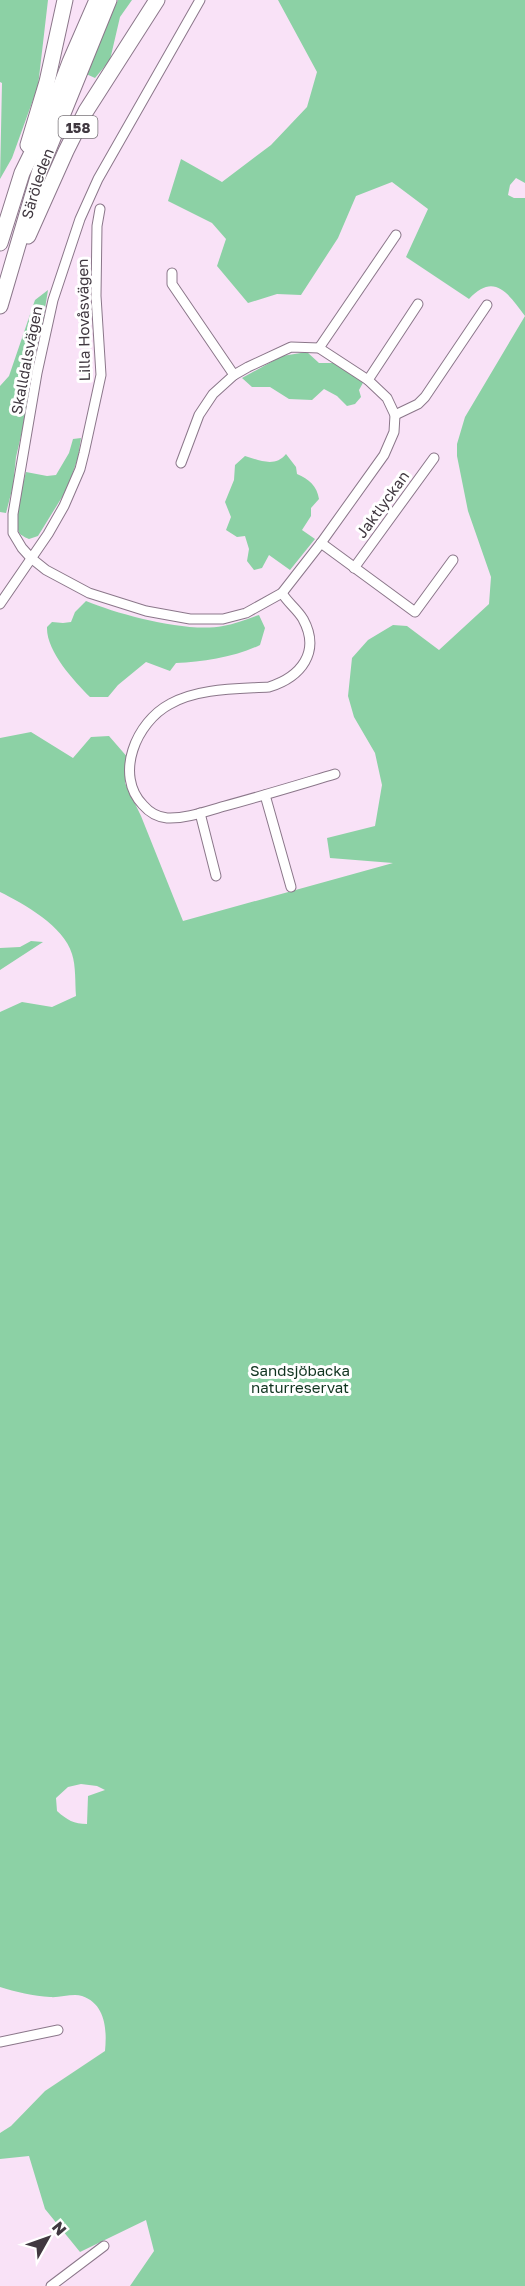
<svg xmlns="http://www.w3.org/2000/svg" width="525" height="2286" font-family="'Golos Text',sans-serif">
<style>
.green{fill:#8cd1a5;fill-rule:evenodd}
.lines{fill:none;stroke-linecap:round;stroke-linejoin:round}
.minor-casing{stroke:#8b778a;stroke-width:11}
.primary-casing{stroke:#8b778a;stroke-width:17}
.minor{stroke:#fff;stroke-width:9}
.primary{stroke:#fff;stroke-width:15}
.labels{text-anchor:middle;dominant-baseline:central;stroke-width:6;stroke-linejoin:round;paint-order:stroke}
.shield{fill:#fff;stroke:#797479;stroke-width:1.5}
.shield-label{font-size:14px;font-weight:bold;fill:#403840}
.street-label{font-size:15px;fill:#403840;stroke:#fff}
.park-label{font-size:15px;fill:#103420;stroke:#fff}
</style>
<rect width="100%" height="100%" fill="#f9e2f7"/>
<g class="green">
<path d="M 0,0 L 48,0 L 38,86 L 12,158 L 0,179 L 2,83 L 0,82 Z"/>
<path d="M 118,0 L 132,0 L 120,17 L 110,60 L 95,78 L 84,73 Z"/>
<path d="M 278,0 L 525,0 L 525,183 L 516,178 L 510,185 L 508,195 L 514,198 L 525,198 L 525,2286 L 130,2286 L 154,2251 L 146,2220 L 80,2252 L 45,2209 L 29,2156 L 0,2159 L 0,2133 L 11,2126 L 45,2091 L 105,2051 C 107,2031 106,2004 82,1996 C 73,1993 60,1998 50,1997 C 34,1996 15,1992 0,1987 L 0,1012 L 22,1002 L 52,1007 L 76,996 C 75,983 76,966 72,954 C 64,926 24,904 0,892 L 0,738 L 31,732 L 73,758 L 91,737 L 109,736 L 129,759 L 125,783 L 141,816 L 183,921 L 393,863 L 330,858 L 327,838 L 375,826 L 382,785 L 375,753 L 354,717 L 348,696 L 352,658 L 368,640 L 393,625 L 407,626 L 439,650 L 489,604 L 491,577 L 468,511 L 457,456 L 457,444 L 465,417 L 525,316 C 508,293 494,272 469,299 L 406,257 L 428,209 L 392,182 L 356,196 L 338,238 L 301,295 L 277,294 L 248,303 L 217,266 L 226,239 L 212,223 L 168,201 L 181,159 L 222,182 L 271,145 L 307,107 L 317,72 ZM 81,1784 L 97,1786 L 105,1790 L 88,1796 L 87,1824 C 74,1824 67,1820 57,1811 L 56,1798 L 68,1787 Z"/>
<path d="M 48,290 L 42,327 L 33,359 L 34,370 L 29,402 L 16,457 L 13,486 L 6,513 L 0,512 L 0,386 L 9,376 L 35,300 Z"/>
<path d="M 307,352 L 319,363 L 335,363 L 364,381 L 359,390 L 361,397 L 355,404 L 347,406 L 337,396 L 324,389 L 312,400 L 289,399 L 270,387 L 252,387 L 242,378 L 282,356 Z"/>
<path d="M 81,438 L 78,458 L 67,489 L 38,536 L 29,539 C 28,539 21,535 20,534 C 12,525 23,484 26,472 L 47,476 L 56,475 L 69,453 L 73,439 Z"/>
<path d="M 286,454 L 296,467 L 297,474 C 309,479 317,486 319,499 L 311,508 L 311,516 L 302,530 L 315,539 L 290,570 L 269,555 L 262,568 L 254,570 L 247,561 L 249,549 L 245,536 L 237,537 L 226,530 L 231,517 L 225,502 L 234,480 L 235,465 L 245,456 C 259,460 275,468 286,454 Z"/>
<path d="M 86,601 C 120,615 187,633 223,626 C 235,624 247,619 259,615 L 265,628 L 260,645 C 235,657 203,662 176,663 L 170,671 L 146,662 L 118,685 L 108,697 L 90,697 C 74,681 46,651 47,627 L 52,622 L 63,623 L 71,622 L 75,612 Z"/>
<path d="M 31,941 L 43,942 L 0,970 L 0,948 L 20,947 Z"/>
</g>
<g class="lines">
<g class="minor-casing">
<g id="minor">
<path d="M 172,273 L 172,284 L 234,375"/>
<path d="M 319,348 L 396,235"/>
<path d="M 368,380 L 418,304"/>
<path d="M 395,415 L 418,404 L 425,397 L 487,305"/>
<path d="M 181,463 L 199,415 L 213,394 L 234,375 L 248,367 L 291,347 L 319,348 L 368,380 L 387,398 L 395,415 L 394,432 L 384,455 L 321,543 L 282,593 L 246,613 L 223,619 L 190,619 L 146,611 L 89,593 L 46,570 L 31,558 L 22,548 L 13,533 L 13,514 L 37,373 L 53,300 L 80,219 L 98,179 L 200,0"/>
<path d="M 321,543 L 415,612 L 453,560"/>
<path d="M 354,568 L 434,458"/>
<path d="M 282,593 C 288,603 297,609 303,619 C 321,652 301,677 269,687 C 237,689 198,688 170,704 C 136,722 114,775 143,805 C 149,812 157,817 167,818 C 186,819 207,811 225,806 C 262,796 298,785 335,774"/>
<path d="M 0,604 L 48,534 L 64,506 L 80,469 L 84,453 L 101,375 L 96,296 L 97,226 L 100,209"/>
<path d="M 265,795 L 291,887"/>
<path d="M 200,813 L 216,876"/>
<path d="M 0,2042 L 58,2030"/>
<path d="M 51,2286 L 104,2246"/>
</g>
</g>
<g class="primary-casing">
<g id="primary">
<path d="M 28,145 L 47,82 L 65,0"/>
<path d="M 28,236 L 66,151 L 86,111 L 157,0"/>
<path d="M 0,243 L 22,173 L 48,120 L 70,62 L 97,0"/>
<path id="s1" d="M 0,306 L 40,170 L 109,0"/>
</g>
</g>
<use href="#minor" class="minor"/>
<use href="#primary" class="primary"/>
</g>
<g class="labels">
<rect class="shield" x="58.5" y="116" width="39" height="22" rx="4.5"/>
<g class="shield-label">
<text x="78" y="127">158</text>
</g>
<g class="street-label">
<text stroke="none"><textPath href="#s1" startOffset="128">Säröleden</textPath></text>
<text transform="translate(83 320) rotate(-91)">Lilla Hovåsvägen</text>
<text transform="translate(26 360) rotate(-79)">Skalldalsvägen</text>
<text transform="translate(382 504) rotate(-54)">Jaktlyckan</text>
</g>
<g class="park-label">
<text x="300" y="1370">Sandsjöbacka<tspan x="300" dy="17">naturreservat</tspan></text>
</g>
</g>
<g transform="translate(48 2238) rotate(50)" stroke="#ffffff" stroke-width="4.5" paint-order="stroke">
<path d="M0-4.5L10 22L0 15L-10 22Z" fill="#403840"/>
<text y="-9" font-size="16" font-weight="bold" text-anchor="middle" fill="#403840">N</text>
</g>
</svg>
